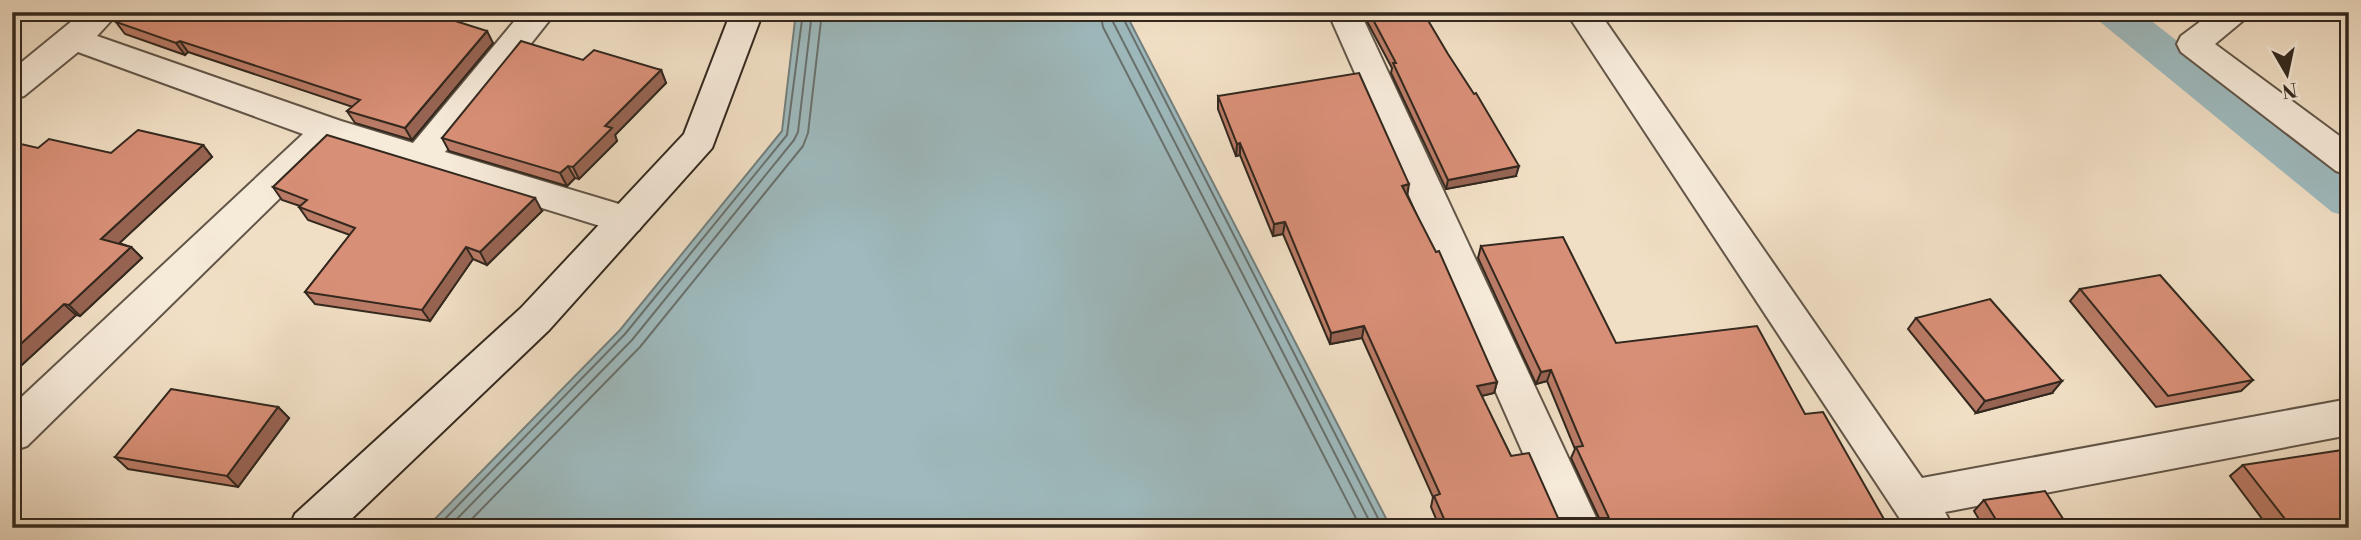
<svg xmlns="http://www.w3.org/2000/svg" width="2361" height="540" font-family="'Libre Bodoni',serif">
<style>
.water{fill:#9ebabe;stroke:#73807e;stroke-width:2}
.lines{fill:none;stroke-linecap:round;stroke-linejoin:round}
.shore{stroke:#68716e;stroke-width:2}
.canal{fill:#9ebabe;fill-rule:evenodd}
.street-casing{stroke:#625648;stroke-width:4}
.secondary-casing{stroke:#33281e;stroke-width:4}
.street{fill:#f6ead9;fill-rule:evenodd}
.secondary{fill:#f6ead9;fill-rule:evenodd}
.wall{fill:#ba7b66;stroke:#33281e;stroke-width:2}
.shaded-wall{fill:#976453;stroke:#33281e;stroke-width:2}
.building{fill:#d88f77;stroke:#33281e;stroke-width:2}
</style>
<rect width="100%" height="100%" fill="#f1dfc5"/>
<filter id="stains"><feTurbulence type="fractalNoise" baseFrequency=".00286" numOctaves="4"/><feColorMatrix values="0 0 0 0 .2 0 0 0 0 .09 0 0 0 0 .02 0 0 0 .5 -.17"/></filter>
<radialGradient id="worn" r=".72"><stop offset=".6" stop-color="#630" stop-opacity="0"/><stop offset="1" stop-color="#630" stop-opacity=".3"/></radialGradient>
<path class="water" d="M 796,12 L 1125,12 L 1391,528 L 426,528 L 620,330 L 782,131 Z"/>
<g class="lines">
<g class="shore">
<path d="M 1100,12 L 1103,27 L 1361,528"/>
<path d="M 1111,12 L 1113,22 L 1373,528"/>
<path d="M 1120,12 L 1383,528"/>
<path d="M 436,528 L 625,334 L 787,135 L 803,12"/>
<path d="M 448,528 L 632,340 L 794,140 L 798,132 L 812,12"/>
<path d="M 463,528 L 640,347 L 803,146 L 808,133 L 822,12"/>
</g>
<path class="canal" d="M 2093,12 L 2140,12 L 2349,175 L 2349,217 L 2332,212 L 2099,21 Z"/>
<g class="street-casing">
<g id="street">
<path d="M 83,12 L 119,12 L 97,36 L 341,121 L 413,143 L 522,12 L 556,12 L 445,152 L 639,210 L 645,220 L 639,230 L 626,234 L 335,144 L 27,446 L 12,451 L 12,406 L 303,134 L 78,52 L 24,96 L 12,99 L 12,70 Z"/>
<path d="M 1328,12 L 1360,12 L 1601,528 L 1556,528 Z"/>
<path d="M 1566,12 L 1599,12 L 1922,478 L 2349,399 L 2349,435 L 1945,512 L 1953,528 L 1906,528 Z"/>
<path d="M 2213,12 L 2250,12 L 2245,19 L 2215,44 L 2349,143 L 2349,175 L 2336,171 L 2181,52 L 2177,44 L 2181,36 Z"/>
</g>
</g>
<g class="secondary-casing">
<path id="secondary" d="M 731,12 L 763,12 L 712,148 L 549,330 L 342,528 L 289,528 L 295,514 L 521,308 L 684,134 Z"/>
</g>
<use href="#street" class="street"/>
<use href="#secondary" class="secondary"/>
</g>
<g class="wall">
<path d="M 115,12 L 427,12 L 493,43 L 412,140 L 355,123 L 347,111 L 353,107 L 188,52 L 185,55 L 125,34 L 116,22 L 122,18 L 118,17 Z"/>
<path d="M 1362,12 L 1423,12 L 1516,176 L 1446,189 L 1391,73 L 1392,68 Z"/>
<path d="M 583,60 L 661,70 L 666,83 L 615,135 L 617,141 L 579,179 L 575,178 L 567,186 L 449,151 L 442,138 Z"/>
<path d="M 1218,96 L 1407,195 L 1497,382 L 1494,393 L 1481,396 L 1511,456 L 1558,518 L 1599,518 L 1571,458 L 1575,449 L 1547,381 L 1536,384 L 1478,258 L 1481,246 L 1616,343 L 1805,414 L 1889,528 L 1440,528 L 1431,507 L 1433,497 L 1362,338 L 1330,344 L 1283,234 L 1273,236 L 1240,155 L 1236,156 L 1218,109 Z"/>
<path d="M 203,145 L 212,157 L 119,243 L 131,247 L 142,258 L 80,316 L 76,315 L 12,374 L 38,148 L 111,153 Z"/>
<path d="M 273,187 L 542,211 L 487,265 L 473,259 L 430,321 L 315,304 L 305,292 L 350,235 L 308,220 L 299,207 L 300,206 L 282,200 Z"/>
<path d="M 2080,289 L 2253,380 L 2241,391 L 2156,407 L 2070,301 Z"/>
<path d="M 1916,318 L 2052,393 L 1976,413 L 1908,329 Z"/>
<path d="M 278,407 L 289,418 L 238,487 L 128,469 L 115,457 Z"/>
<path d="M 2243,465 L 2349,528 L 2269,528 L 2230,476 Z"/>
<path d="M 1984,500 L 2069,528 L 1984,528 L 1974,511 Z"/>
</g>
<g class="shaded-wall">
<path d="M 487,31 L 493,43 L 412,140 L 405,128 Z"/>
<path d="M 180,41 L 188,52 L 185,55 L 176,43 Z"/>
<path d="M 661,70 L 666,83 L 615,135 L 617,141 L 579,179 L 573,167 L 605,126 Z"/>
<path d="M 1240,143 L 1240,155 L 1236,156 L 1237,144 Z"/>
<path d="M 203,145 L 212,157 L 112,250 L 101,239 Z"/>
<path d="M 568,166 L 575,178 L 567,186 L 560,173 Z"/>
<path d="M 1519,166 L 1516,176 L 1446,189 L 1448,180 Z"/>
<path d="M 1409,184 L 1407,197 L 1402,186 Z"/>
<path d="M 535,198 L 542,211 L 487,265 L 480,252 Z"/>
<path d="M 1285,222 L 1283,234 L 1273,236 L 1274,224 Z"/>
<path d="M 131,247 L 142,258 L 80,316 L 69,305 Z"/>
<path d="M 466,247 L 473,259 L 430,321 L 422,310 Z"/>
<path d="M 64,304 L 76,315 L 12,374 L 12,352 Z"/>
<path d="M 1364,326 L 1362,338 L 1330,344 L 1331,333 Z"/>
<path d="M 1551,370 L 1547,381 L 1536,384 L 1541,372 Z"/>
<path d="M 2062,381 L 2052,393 L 1976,413 L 1985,401 Z"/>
<path d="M 1497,382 L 1494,393 L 1473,398 L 1477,386 Z"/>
<path d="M 278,407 L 289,418 L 238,487 L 227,476 Z"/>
</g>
<g class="building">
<path d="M 130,12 L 427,12 L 487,31 L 405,128 L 347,111 L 360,100 L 180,41 L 176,43 L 116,22 Z"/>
<path d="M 1369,12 L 1423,12 L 1448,54 L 1474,94 L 1476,93 L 1519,166 L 1448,180 L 1393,63 L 1396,63 Z"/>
<path d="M 521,41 L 583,60 L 594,50 L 661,70 L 605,126 L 612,128 L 573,167 L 568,166 L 560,173 L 442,138 Z"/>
<path d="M 1359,73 L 1409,184 L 1402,186 L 1436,252 L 1439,251 L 1497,382 L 1477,386 L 1511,456 L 1529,453 L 1558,518 L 1609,518 L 1576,447 L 1583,446 L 1551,370 L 1541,372 L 1481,246 L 1563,237 L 1616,343 L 1757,326 L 1805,414 L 1823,412 L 1889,528 L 1448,528 L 1434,496 L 1440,494 L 1364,326 L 1331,333 L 1285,222 L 1274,224 L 1240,143 L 1237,144 L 1218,96 Z"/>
<path d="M 138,130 L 203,145 L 101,239 L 131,247 L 69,305 L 64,304 L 12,352 L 12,142 L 38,148 L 49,139 L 111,153 Z"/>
<path d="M 327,135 L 535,198 L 480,252 L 466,247 L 422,310 L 305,292 L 355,228 L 299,207 L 307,200 L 273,187 Z"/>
<path d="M 2160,275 L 2253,380 L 2168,396 L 2080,289 Z"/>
<path d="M 1990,299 L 2062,381 L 1985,401 L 1916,318 Z"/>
<path d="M 171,389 L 278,407 L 227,476 L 115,457 Z"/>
<path d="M 2349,449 L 2349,528 L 2292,528 L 2243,465 Z"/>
<path d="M 2045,491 L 2069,528 L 2001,528 L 1984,500 Z"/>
</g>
<rect width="2361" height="540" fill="none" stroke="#f1dfc5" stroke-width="42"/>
<rect x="14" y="14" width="2333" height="512" fill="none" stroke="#33281e" stroke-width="3.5"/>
<rect x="21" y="21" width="2319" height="498" fill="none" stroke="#33281e" stroke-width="2"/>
<g transform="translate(2287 74) rotate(171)" stroke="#f6ead9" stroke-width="5" paint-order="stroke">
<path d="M0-5L12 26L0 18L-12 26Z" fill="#33281e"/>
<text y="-10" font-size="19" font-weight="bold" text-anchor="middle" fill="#33281e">N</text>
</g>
<rect width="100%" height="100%" filter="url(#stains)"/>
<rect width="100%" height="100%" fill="url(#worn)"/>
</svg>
